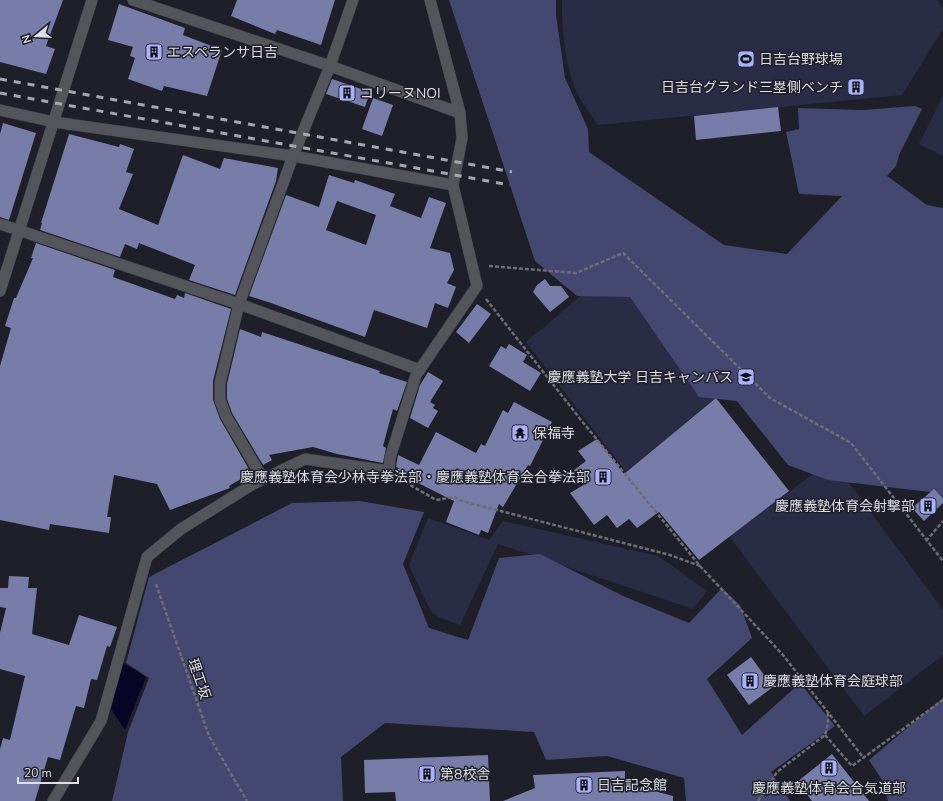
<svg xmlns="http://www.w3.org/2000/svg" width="943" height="801" font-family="'Nunito Sans','Noto Sans JP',sans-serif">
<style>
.green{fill:#2a2c45}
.forest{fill:#44476f}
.water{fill:#070425}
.building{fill:#787ca8;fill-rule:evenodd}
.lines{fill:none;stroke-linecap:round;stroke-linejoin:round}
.minor-casing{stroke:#393a43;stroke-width:12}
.path{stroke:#6c6d75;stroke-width:2.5;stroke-dasharray:4 2;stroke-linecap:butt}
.minor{stroke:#54555a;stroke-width:11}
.rail{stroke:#a6a7ae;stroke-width:3;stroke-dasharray:7 7;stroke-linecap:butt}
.labels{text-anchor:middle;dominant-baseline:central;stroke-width:3;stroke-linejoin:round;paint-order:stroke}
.poi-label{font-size:14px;fill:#dedfe5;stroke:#1e1f29;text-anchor:start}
.street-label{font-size:14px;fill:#dedfe5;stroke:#1e1f29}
</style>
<rect width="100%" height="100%" fill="#1e1f29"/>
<g class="green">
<path d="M 562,0 L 937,0 L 943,8 L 943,29 L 902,95 L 598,125 C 593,117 587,110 582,102 C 566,77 561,29 562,0 Z"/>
<path d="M 943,96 L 943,156 L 919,144 Z"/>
<path d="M 620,263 L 716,398 L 626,472 L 526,342 Z"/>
<path d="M 832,460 L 943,610 L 943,655 L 864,716 L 729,536 Z"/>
<path d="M 428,518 L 489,540 L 503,521 L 658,556 L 707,591 L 693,609 L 498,544 L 460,625 L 441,618 L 431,612 L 409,565 Z"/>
</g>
<g class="forest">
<path d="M 449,0 L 556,0 L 556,15 L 565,78 L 588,129 L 589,152 L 724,245 L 787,254 L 842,196 L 799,194 L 786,132 L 799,129 L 798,108 L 862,110 L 915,106 L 922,109 L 899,155 L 896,166 L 887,176 L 927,205 L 943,208 L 943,497 L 938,493 L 828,480 L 788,465 L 737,401 L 699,397 L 630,297 L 577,296 L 535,261 Z"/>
<path d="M 360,501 L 424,512 L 403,564 L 429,628 L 468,640 L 499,558 L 540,554 L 623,596 L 689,623 L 722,588 L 740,605 L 752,638 L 707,679 L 742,735 L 800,683 L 835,726 L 771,772 L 790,801 L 686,801 L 684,778 L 607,756 L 546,760 L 534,732 L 385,723 L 341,757 L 343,801 L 112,801 L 128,732 L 149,678 L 126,663 L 149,577 L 292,503 Z"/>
<path d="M 943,698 L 943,801 L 888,801 L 882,780 L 869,760 Z"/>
</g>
<path class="water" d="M 123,663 L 146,677 L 125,730 L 111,709 Z"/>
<g class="building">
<path d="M 0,0 L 63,0 L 46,46 L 55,49 L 46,74 L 0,62 Z"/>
<path d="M 237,0 L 335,0 L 321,45 L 277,30 L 275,34 L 231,16 Z"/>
<path d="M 119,4 L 185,28 L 183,35 L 222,50 L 207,96 L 164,86 L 162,91 L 128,79 L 135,58 L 130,56 L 133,47 L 108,40 Z"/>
<path d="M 332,79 L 370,92 L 365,107 L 326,94 Z"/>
<path d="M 373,98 L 393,105 L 382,136 L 362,129 Z"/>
<path d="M 778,107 L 781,131 L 696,140 L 694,116 Z"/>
<path d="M 3,123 L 36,133 L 9,220 L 0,217 L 0,134 Z"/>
<path d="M 69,134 L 119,147 L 120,144 L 134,149 L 126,172 L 133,174 L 119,209 L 158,225 L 183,155 L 220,169 L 224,158 L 278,168 L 276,181 L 235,295 L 189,280 L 195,265 L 139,243 L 137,249 L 125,244 L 120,257 L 40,230 L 42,223 L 41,223 Z"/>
<path d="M 329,175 L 354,183 L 355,180 L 395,194 L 390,206 L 421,218 L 429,197 L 446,203 L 430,248 L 450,253 L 454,270 L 447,283 L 456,287 L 448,308 L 435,303 L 427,328 L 374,310 L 365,337 L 271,303 L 249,296 L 286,195 L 319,207 ZM 337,201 L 376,215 L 366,245 L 326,230 Z"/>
<path d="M 36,243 L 115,270 L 113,277 L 175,299 L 177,295 L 184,298 L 185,293 L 231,309 L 213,381 L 213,400 L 220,419 L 250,471 L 246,472 L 248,475 L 229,486 L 230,488 L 170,510 L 157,484 L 114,475 L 107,517 L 111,517 L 109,533 L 50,524 L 49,530 L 0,520 L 0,366 L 11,328 L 5,326 L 14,298 L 16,298 L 33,258 L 31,258 Z"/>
<path d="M 545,279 L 550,286 L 561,286 L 569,297 L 550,312 L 533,292 L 537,285 Z"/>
<path d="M 477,304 L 491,314 L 469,343 L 456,332 Z"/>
<path d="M 240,329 L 261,337 L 262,332 L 380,371 L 379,373 L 407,382 L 397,411 L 393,409 L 383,446 L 386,448 L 383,463 L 337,454 L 313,447 L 269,455 L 272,460 L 263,465 L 232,413 L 227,399 L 227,384 Z"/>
<path d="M 509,344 L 527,355 L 523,362 L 541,373 L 530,391 L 489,366 L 501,346 L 506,349 Z"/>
<path d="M 428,372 L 443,381 L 430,402 L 435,405 L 433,408 L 438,411 L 428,428 L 410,418 L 420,385 Z"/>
<path d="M 716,398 L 789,491 L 699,560 L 659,512 L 637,528 L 629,519 L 617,528 L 607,515 L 594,525 L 570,493 L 585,484 L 574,470 L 586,461 L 578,451 L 597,439 L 624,474 Z"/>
<path d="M 514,402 L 552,422 L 530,466 L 528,465 L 503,507 L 499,504 L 488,533 L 481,530 L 479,535 L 446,522 L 454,501 L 396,472 L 399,468 L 396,467 L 398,455 L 419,465 L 436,432 L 476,453 L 481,444 L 485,446 L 503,410 L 508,413 Z"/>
<path d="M 934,489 L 943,498 L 943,503 L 924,521 L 912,508 Z"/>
<path d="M 9,576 L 29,577 L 28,588 L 37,588 L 32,634 L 69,645 L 79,615 L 117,627 L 110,647 L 107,646 L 97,680 L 91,679 L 84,708 L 76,706 L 60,760 L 48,757 L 35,801 L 0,801 L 0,749 L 3,738 L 10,740 L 25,676 L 0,669 L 0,633 L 6,608 L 0,607 L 0,588 L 8,588 Z"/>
<path d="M 751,657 L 773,687 L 749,705 L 727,675 Z"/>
<path d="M 832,754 L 869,801 L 812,801 L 797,782 Z"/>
<path d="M 488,755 L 490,801 L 396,801 L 395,792 L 365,793 L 364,760 Z"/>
<path d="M 625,771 L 625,783 L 673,796 L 673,801 L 503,801 L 535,788 L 533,775 Z"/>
</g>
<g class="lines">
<g class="minor-casing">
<g id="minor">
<path d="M 133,0 L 330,66 L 460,113"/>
<path d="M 0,110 L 54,122 L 293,156 L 453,185"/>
<path d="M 0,224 L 239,304 L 420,370"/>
<path d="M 0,291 L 92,0"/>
<path d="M 263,479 L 226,416 L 220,400 L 220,383 L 239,304 L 293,156 L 330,66 L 353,0"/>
<path d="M 53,801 L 101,721 L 147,557 L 181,529 L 253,484 L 305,459 L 389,471 L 390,458 L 416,375 L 477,286 L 453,185 L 462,138 L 460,113 L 430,0"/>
</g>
</g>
<g class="path">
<path d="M 489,266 L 576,273 L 623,253 L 770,398 L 851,443 L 943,561"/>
<path d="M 486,299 L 581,420 L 700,566 L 783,655 L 863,757"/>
<path d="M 400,479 L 436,500 L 455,497 L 462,501 L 670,555 L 700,566"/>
<path d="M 926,541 L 943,521"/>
<path d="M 156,584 L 209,736 L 247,801"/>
<path d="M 825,735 L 852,766 L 943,700"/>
<path d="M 758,801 L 777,772 L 825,735 L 828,724 L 828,711"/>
</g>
<use href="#minor" class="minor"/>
<g class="rail">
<path d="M 0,79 L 512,172"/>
<path d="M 0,93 L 510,185"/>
</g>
</g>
<defs>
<g id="building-square" transform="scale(0.9)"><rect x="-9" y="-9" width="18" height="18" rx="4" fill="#a9b0fc" stroke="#1e1f29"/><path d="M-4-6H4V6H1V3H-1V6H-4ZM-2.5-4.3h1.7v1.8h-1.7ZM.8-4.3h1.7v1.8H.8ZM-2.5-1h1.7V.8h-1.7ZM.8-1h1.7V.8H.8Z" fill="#111"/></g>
<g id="stadium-square" transform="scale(0.9)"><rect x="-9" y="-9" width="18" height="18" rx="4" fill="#a9b0fc" stroke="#1e1f29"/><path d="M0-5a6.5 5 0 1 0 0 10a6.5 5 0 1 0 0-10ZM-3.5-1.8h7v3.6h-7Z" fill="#111"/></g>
<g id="university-square" transform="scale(0.9)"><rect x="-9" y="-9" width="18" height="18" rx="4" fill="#a9b0fc" stroke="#1e1f29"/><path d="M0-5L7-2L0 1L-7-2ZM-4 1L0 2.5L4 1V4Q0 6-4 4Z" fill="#111"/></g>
<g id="temple-square" transform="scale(0.9)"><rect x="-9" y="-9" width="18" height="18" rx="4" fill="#a9b0fc" stroke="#1e1f29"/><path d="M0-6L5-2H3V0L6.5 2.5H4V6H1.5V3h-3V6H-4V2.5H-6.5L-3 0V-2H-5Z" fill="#111"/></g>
</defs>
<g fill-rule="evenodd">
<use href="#building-square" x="154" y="52"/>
<use href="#stadium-square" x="746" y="59"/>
<use href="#building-square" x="856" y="87"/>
<use href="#building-square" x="347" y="93"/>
<use href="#university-square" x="746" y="377"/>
<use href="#temple-square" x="520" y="433"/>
<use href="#building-square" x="603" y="477"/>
<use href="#building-square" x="928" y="506"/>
<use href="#building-square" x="750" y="681"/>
<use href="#building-square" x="829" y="768"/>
<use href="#building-square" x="427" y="774"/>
<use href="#building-square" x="584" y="785"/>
</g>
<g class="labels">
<g class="poi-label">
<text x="167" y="52">エスペランサ日吉</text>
<text x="759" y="59">日吉台野球場</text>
<text x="843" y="87" text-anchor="end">日吉台グランド三塁側ベンチ</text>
<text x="360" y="93">コリーヌNOI</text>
<text x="733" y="377" text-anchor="end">慶應義塾大学 日吉キャンパス</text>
<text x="533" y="433">保福寺</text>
<text x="590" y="477" text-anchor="end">慶應義塾体育会少林寺拳法部・慶應義塾体育会合拳法部</text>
<text x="915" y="506" text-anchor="end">慶應義塾体育会射撃部</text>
<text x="763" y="681">慶應義塾体育会庭球部</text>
<text x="440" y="774">第8校舎</text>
<text x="597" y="785">日吉記念館</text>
<text x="829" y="788" text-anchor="middle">慶應義塾体育会合気道部</text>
</g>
<g class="street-label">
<text transform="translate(199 679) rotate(71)">理工坂</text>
</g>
</g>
<g transform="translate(36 36) rotate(252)" stroke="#1e1f29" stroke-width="3" paint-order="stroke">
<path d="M0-3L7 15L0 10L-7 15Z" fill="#dedfe5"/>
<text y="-6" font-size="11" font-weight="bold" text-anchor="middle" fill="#dedfe5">N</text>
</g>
<path d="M18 777v6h60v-6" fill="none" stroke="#dedfe5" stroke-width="2"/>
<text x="24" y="777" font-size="12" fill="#dedfe5" stroke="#1e1f29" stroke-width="3" paint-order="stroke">20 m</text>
</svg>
